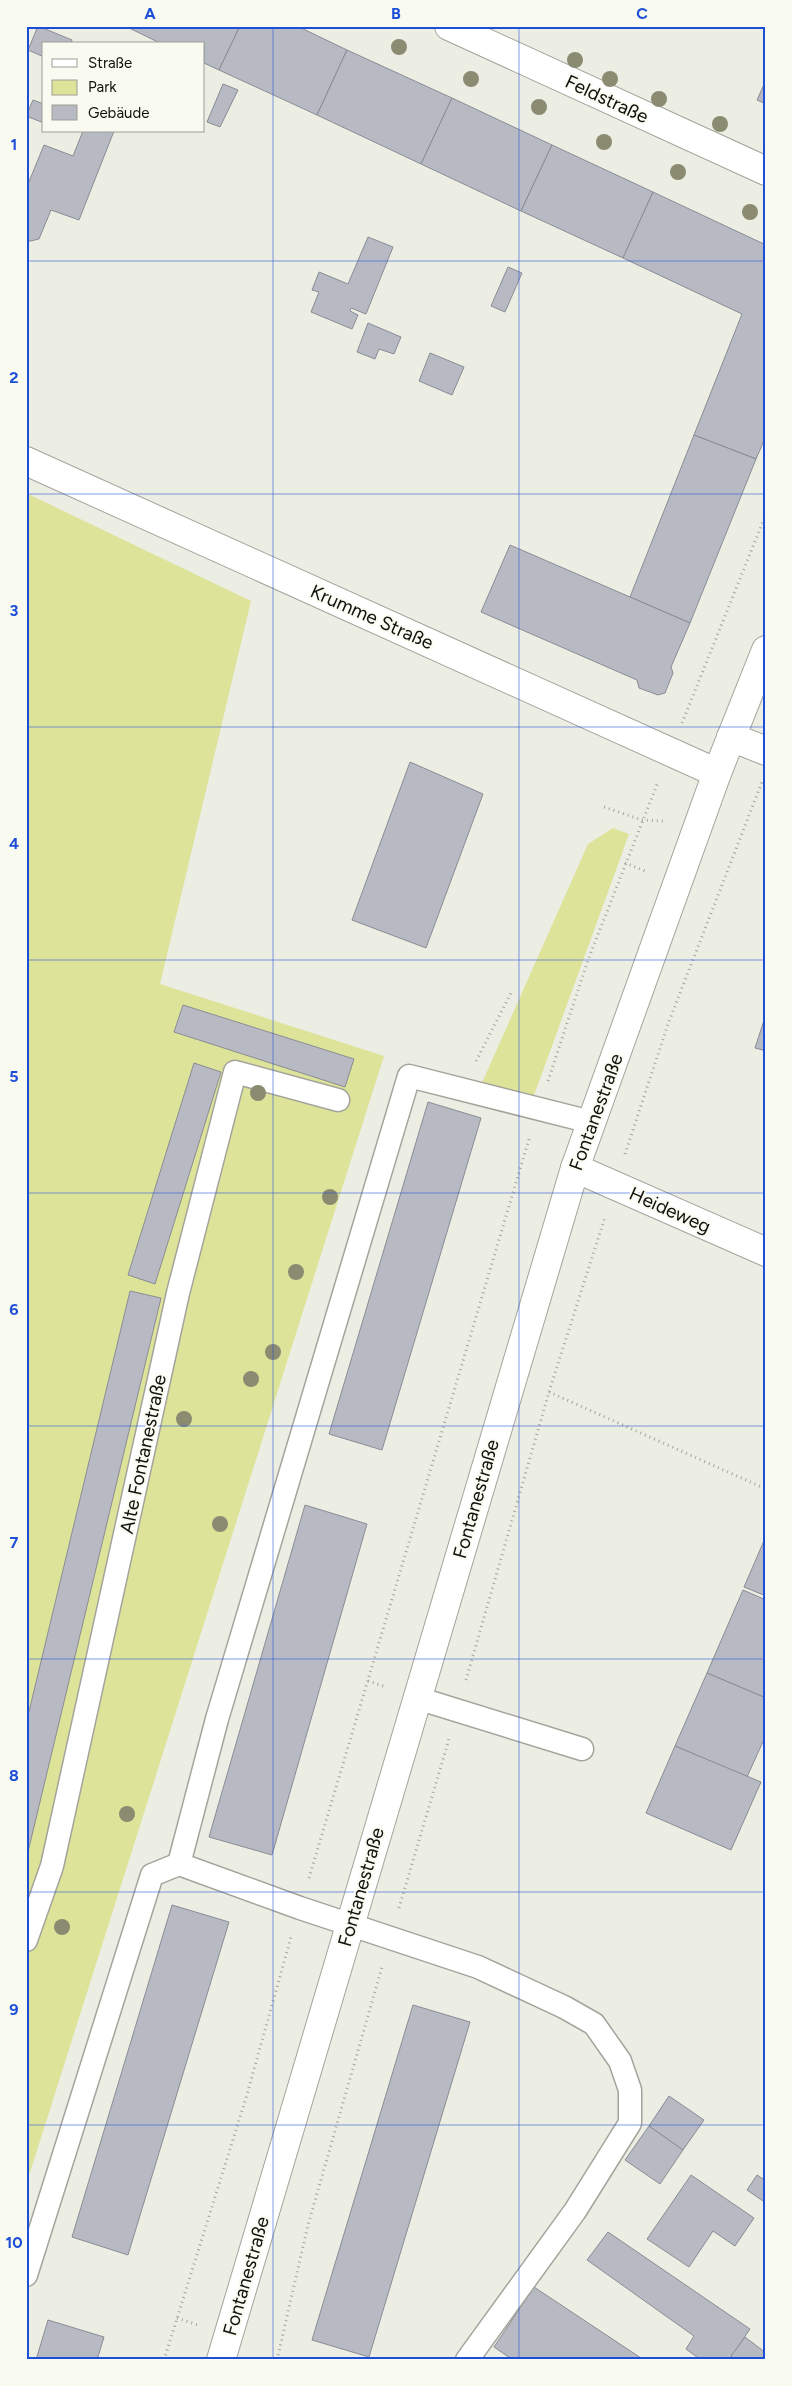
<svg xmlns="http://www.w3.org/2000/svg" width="792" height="2386" font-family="Figtree,sans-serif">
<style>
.green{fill:#dee39a}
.building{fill:#b8bac3;stroke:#8a8c95}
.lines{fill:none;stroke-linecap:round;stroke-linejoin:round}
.service-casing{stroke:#a4a49b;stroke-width:25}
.minor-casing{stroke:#a4a49b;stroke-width:30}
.tertiary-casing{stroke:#a4a49b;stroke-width:30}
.path{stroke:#a4a59d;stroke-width:3;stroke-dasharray:1 4;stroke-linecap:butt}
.service{stroke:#fff;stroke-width:22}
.minor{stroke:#fff;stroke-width:28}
.tertiary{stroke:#fff;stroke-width:28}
.tree{fill:#8a8b71}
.grid{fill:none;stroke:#1d4ed8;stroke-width:1;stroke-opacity:0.55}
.labels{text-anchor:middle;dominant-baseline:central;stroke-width:4;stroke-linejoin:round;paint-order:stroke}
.street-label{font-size:19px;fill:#11110e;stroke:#fafbf0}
.neatline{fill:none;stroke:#1d4ed8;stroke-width:2}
.grid-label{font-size:16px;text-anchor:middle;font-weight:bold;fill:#1d4ed8}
</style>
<rect width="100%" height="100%" fill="#ecede3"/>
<g class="green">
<path d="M 26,493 L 251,601 L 160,984 L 384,1056 L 26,2185 Z"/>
<path d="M 613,828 L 629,834 L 533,1098 L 481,1085 L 588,844 Z"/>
</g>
<g class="building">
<path d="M 38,26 L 72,40 L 71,44 L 44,44 L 44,57 L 28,50 Z"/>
<path d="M 125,26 L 240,26 L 219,70 L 204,63 L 204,44 L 162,44 Z"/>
<path d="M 240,26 L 297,26 L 347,50 L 317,115 L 219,70 Z"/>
<path d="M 347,50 L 452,98 L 421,164 L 317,115 Z"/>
<path d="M 766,80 L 766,104 L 757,100 Z"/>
<path d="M 223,84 L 238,90 L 220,127 L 207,122 Z"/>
<path d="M 452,98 L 552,145 L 521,211 L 421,164 Z"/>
<path d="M 33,100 L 44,104 L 44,123 L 26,116 Z"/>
<path d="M 83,131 L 114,131 L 79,220 L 51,210 L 39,239 L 26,242 L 26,189 L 44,145 L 73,156 Z"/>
<path d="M 552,145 L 653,192 L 623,258 L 521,211 Z"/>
<path d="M 653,192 L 766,245 L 766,436 L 756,459 L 694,435 L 742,314 L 623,258 Z"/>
<path d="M 368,237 L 393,247 L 366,314 L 351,308 L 350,311 L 358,315 L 352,329 L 311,312 L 319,292 L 312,290 L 319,272 L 348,284 Z"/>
<path d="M 508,267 L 522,273 L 505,312 L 491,306 Z"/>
<path d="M 368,323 L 401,337 L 394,354 L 379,349 L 375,359 L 357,352 Z"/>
<path d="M 430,353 L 464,367 L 452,395 L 419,381 Z"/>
<path d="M 694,435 L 756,459 L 690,623 L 630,597 Z"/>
<path d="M 510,545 L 690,623 L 671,667 L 673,673 L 665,693 L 658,695 L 639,688 L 637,680 L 481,612 Z"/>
<path d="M 410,762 L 483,794 L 426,948 L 352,920 Z"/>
<path d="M 183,1005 L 354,1059 L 345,1087 L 174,1032 Z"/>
<path d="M 766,1014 L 766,1051 L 755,1048 Z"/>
<path d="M 194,1063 L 221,1072 L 155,1284 L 128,1275 Z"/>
<path d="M 428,1102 L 481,1118 L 382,1450 L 329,1434 Z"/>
<path d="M 130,1291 L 161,1298 L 27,1856 L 26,1724 Z"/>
<path d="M 305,1505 L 367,1524 L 272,1855 L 209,1837 Z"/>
<path d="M 766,1536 L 766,1596 L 744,1587 Z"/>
<path d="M 743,1590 L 766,1600 L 766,1698 L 707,1673 Z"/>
<path d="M 707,1673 L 766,1698 L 766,1735 L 747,1777 L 675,1746 Z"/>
<path d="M 675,1746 L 761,1782 L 731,1850 L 646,1813 Z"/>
<path d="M 172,1905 L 229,1922 L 128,2255 L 72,2237 Z"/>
<path d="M 413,2005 L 470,2022 L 369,2357 L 312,2340 Z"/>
<path d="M 669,2096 L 704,2120 L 683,2150 L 649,2126 Z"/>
<path d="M 649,2126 L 683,2150 L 660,2184 L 625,2160 Z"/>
<path d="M 691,2175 L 754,2218 L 735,2246 L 713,2231 L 689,2267 L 647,2239 Z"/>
<path d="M 757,2175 L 766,2181 L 766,2203 L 747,2190 Z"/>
<path d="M 608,2232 L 750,2329 L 729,2360 L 701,2360 L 686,2349 L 694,2336 L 587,2260 Z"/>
<path d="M 534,2287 L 644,2360 L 513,2360 L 494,2347 Z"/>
<path d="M 48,2320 L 104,2337 L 97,2360 L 36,2360 Z"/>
<path d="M 745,2337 L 766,2353 L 766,2360 L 735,2360 L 731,2356 Z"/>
</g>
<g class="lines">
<g class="service-casing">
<g id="service">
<path d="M 417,1698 L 582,1749"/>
<path d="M 179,1864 L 300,1908 L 478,1967 L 564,2007 L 594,2024 L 620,2061 L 630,2090 L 630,2123 L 575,2211 L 467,2360"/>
<path d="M 26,1940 L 52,1866 L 178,1293 L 235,1072 L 338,1100"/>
<path d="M 26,2275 L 152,1875 L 179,1864 L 217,1719 L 409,1076 L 591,1122"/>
</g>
</g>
<g class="minor-casing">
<g id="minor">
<path d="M 26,461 L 717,773"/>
<path d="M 731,737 L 766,751"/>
<path d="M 575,1168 L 766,1252"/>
</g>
</g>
<g class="tertiary-casing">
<g id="tertiary">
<path d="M 449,26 L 766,171"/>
<path d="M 221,2360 L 575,1168 L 717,773 L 766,650"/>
</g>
</g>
<g class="path">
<path d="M 682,723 L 766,514"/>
<path d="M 604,807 L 642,820 L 664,821"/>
<path d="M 625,863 L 645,871"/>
<path d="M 476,1061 L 511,993"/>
<path d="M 548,1081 L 588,960 L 658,782"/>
<path d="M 625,1154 L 668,1024 L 762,782"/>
<path d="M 549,1392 L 766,1489"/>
<path d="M 466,1680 L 549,1392 L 605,1217"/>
<path d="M 368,1681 L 386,1687"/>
<path d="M 309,1878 L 529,1139"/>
<path d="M 399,1908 L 449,1739"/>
<path d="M 177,2318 L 198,2325"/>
<path d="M 164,2360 L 246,2098 L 291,1937"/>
<path d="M 277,2360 L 308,2225 L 382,1967"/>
</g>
<use href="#service" class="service"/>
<use href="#minor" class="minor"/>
<use href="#tertiary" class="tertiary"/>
</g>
<g class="tree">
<circle cx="399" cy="47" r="8"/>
<circle cx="575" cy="60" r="8"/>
<circle cx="471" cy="79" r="8"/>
<circle cx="610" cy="79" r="8"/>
<circle cx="659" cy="99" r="8"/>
<circle cx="539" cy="107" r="8"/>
<circle cx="720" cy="124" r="8"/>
<circle cx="604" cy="142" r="8"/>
<circle cx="678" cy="172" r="8"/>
<circle cx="750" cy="212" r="8"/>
<circle cx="258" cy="1093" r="8"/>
<circle cx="330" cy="1197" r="8"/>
<circle cx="296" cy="1272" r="8"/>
<circle cx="273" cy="1352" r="8"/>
<circle cx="251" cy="1379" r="8"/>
<circle cx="184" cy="1419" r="8"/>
<circle cx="220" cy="1524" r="8"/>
<circle cx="127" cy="1814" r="8"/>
<circle cx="62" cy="1927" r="8"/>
</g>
<path class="grid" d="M 273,26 L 273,2360M 519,26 L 519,2360M 26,261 L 766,261M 26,494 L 766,494M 26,727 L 766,727M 26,960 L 766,960M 26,1193 L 766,1193M 26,1426 L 766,1426M 26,1659 L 766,1659M 26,1892 L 766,1892M 26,2125 L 766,2125"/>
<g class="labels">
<g class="street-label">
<text transform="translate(607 99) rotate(25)">Feldstraße</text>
<text transform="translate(372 617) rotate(24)">Krumme Straße</text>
<text transform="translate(596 1112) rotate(-70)">Fontanestraße</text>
<text transform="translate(670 1210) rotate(24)">Heideweg</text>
<text transform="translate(143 1454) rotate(-78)">Alte Fontanestraße</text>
<text transform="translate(476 1499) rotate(-74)">Fontanestraße</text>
<text transform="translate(361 1887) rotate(-74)">Fontanestraße</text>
<text transform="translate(246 2276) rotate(-74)">Fontanestraße</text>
</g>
</g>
<rect width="792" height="2386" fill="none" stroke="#fafbf0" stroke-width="55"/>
<rect x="42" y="42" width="162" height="90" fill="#fafbf0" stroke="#9d9d96"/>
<rect x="52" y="59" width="25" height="8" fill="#ffffff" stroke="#9d9d96"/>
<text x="88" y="68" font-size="15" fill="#11110e">Straße</text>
<rect x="52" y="80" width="25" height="15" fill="#dee39a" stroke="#9d9d96"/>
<text x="88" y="92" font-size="15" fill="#11110e">Park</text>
<rect x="52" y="105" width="25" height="15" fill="#b8bac3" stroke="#9d9d96"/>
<text x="88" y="118" font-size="15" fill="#11110e">Gebäude</text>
<rect x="28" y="28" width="736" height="2330" class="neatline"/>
<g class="grid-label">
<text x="150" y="19">A</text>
<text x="396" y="19">B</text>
<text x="642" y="19">C</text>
<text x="14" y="150">1</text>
<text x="14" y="383">2</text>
<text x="14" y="616">3</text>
<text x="14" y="849">4</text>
<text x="14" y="1082">5</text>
<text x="14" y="1315">6</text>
<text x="14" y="1548">7</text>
<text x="14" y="1781">8</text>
<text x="14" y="2015">9</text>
<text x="14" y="2248">10</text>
</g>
</svg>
